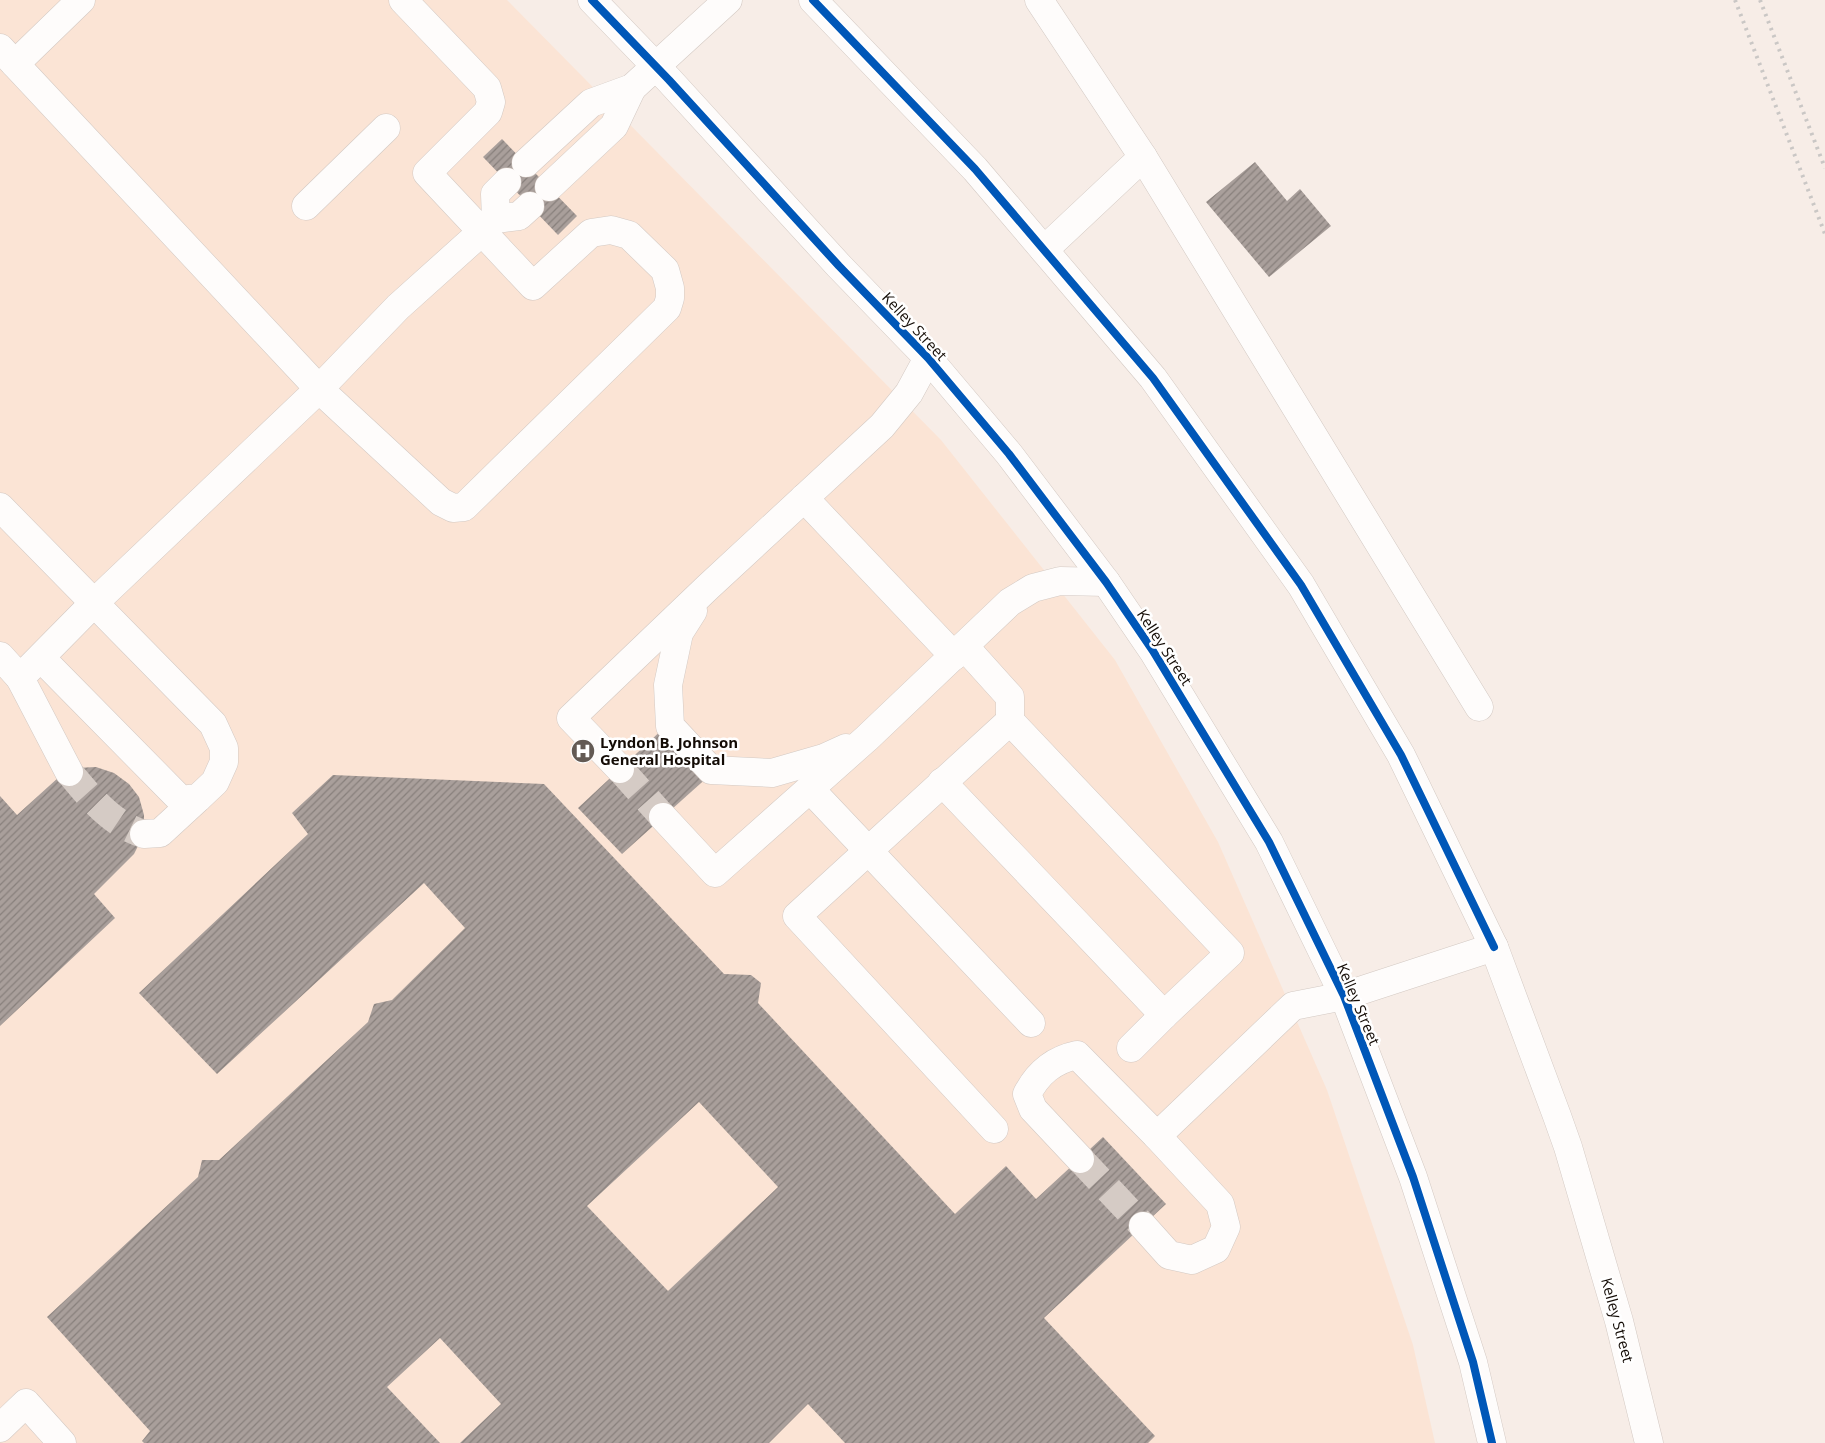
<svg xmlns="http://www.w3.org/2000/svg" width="1825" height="1443" font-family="'Open Sans',sans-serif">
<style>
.built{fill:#fbe4d5}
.building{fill:url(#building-hatch);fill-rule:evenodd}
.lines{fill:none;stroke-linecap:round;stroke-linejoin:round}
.minor-tunnel{stroke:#d5cbc5;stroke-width:28;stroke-dasharray:28 14;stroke-linecap:butt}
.minor-casing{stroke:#d3c9c3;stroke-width:29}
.major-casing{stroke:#d3c9c3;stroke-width:29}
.minor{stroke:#fefcfb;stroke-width:28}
.major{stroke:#fefcfb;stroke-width:28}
.rail{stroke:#cac7c5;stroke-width:4;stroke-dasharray:2.5 5;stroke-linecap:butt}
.cycleway-casing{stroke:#fff;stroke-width:11}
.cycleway{stroke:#0057b8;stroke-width:8}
.labels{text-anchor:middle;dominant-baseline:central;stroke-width:5;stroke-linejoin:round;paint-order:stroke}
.street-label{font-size:15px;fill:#130b05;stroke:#fff}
.poi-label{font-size:15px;font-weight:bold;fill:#130b05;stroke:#fff;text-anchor:start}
</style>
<defs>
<pattern id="building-hatch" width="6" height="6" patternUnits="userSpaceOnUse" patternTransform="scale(1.25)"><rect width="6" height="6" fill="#a99f9b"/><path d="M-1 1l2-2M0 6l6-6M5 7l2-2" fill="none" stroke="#88807c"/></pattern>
</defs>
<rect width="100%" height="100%" fill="#f7ede7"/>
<path class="built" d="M 0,0 L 507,0 L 941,440 L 1115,660 L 1218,842 L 1327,1090 L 1413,1345 L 1435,1443 L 0,1443 Z"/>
<g class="building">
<path d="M 502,139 L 577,216 L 558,235 L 483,157 Z"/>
<path d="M 1255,162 L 1287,201 L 1300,189 L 1331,226 L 1269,277 L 1206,202 Z"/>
<path d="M 666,726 L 711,774 L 622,854 L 578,808 Z"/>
<path d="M 96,767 L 114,773 L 129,784 L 139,797 L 144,815 L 144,834 L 134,854 L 94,894 L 115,918 L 0,1026 L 0,796 L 17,815 L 59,777 L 76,768 Z"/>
<path d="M 333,775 L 544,784 L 724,974 L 751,975 L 761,983 L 758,1003 L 955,1214 L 1006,1166 L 1036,1199 L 1103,1137 L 1166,1204 L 1044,1318 L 1155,1436 L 1148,1443 L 845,1443 L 808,1404 L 769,1443 L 460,1443 L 501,1404 L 440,1338 L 387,1387 L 440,1443 L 144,1443 L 142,1441 L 150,1431 L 47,1317 L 198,1177 L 202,1160 L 219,1160 L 368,1022 L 374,1004 L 392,1000 L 465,928 L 424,883 L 217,1074 L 139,993 L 308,834 L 292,813 ZM 699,1102 L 778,1187 L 668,1291 L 587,1206 Z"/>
</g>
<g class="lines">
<g class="minor-tunnel">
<path d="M 620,769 L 663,817"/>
<path d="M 69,772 C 90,797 111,824 144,834"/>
<path d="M 1080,1159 L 1143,1226"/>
</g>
<g class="minor-casing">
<g id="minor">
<path d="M 1039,0 L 1143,157"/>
<path d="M 0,48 L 319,389 L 441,502 L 453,508 L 464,507 L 667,308 L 670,298 L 670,288 L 665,270 L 629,235 L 611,230 L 591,233 L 533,286 L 427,173 L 488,112 L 491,102 L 487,88 L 403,0"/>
<path d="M 15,64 L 81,0"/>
<path d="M 526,163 L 591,103 L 632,88 L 728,0"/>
<path d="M 549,187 L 614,126 L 632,88"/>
<path d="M 306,206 L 386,128"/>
<path d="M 496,219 L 495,194 L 507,182"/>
<path d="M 1044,250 L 1143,157 L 1479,707"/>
<path d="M 804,498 L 954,656"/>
<path d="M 0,507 L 213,724 L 224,748 L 224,762 L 215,782 L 198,798 L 181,800 L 41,658"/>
<path d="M 693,611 L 679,633 L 668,685 L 670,726 L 711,770 L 772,773 L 824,758 L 846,748"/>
<path d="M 964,646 L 1010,697 L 1010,721"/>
<path d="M 0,656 L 20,678 L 95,602 L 319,389 L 398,307 L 496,219 L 519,216 L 530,206"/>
<path d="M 20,678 L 69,772"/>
<path d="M 620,769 L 571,718 L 708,587 L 882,426 L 909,393 L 928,358"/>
<path d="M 942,782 L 1164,1015"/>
<path d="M 810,789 L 1031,1023"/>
<path d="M 663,817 L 715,873 L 867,738 L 1010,602 L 1033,588 L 1060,581 L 1106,582"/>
<path d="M 144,834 L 160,833 L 198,798"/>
<path d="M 994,1129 L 797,916 L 1010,721 L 1230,953 L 1164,1015 L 1131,1048"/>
<path d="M 1157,1136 L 1293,1006 L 1344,996"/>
<path d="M 1080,1159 L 1033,1109 L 1027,1094 C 1038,1073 1053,1060 1077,1055 L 1157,1136 L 1220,1204 L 1226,1227 L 1216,1249 L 1192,1260 L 1169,1255 L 1143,1226"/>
<path d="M 0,1428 L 26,1403 L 62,1443"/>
</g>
</g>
<g class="major-casing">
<g id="major">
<path d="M 592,0 L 669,80 L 839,266 L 928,358 L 1009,454 L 1106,582 L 1153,651 L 1269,842 L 1344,996 L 1413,1177 L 1473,1362 L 1492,1443"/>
<path d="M 813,0 L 975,169 L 1153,378 L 1301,585 L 1401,755 L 1494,947 L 1557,1116 L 1568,1147 L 1619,1321 L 1649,1443"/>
<path d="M 1344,996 L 1494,947"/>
</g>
</g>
<use href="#minor" class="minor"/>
<use href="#major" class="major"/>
<g class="rail">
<path d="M 1735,0 L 1825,234"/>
<path d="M 1760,0 L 1825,168"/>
</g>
<g class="cycleway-casing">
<g id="cycleway">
<path d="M 592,0 L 669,80 L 839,266 L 928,358 L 1009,454 L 1106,582 L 1153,651 L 1269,842 L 1344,996 L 1413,1177 L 1473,1362 L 1492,1443"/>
<path d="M 813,0 L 975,169 L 1153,378 L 1301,585 L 1401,755 L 1494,947"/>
</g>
</g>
<use href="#cycleway" class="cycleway"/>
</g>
<defs>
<g id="hospital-disc" transform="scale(1.25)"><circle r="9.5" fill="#635a54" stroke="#fff"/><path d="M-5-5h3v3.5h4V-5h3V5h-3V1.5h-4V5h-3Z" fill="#fff"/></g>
</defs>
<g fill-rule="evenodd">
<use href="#hospital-disc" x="583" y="751"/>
</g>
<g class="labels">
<g class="street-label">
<text transform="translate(915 326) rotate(47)">Kelley Street</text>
<text transform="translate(1165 647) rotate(57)">Kelley Street</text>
<text transform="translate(1359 1004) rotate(67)">Kelley Street</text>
<text transform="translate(1618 1320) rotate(75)">Kelley Street</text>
</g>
<g class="poi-label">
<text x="600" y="742">Lyndon B. Johnson<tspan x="600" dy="17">General Hospital</tspan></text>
</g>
</g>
</svg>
